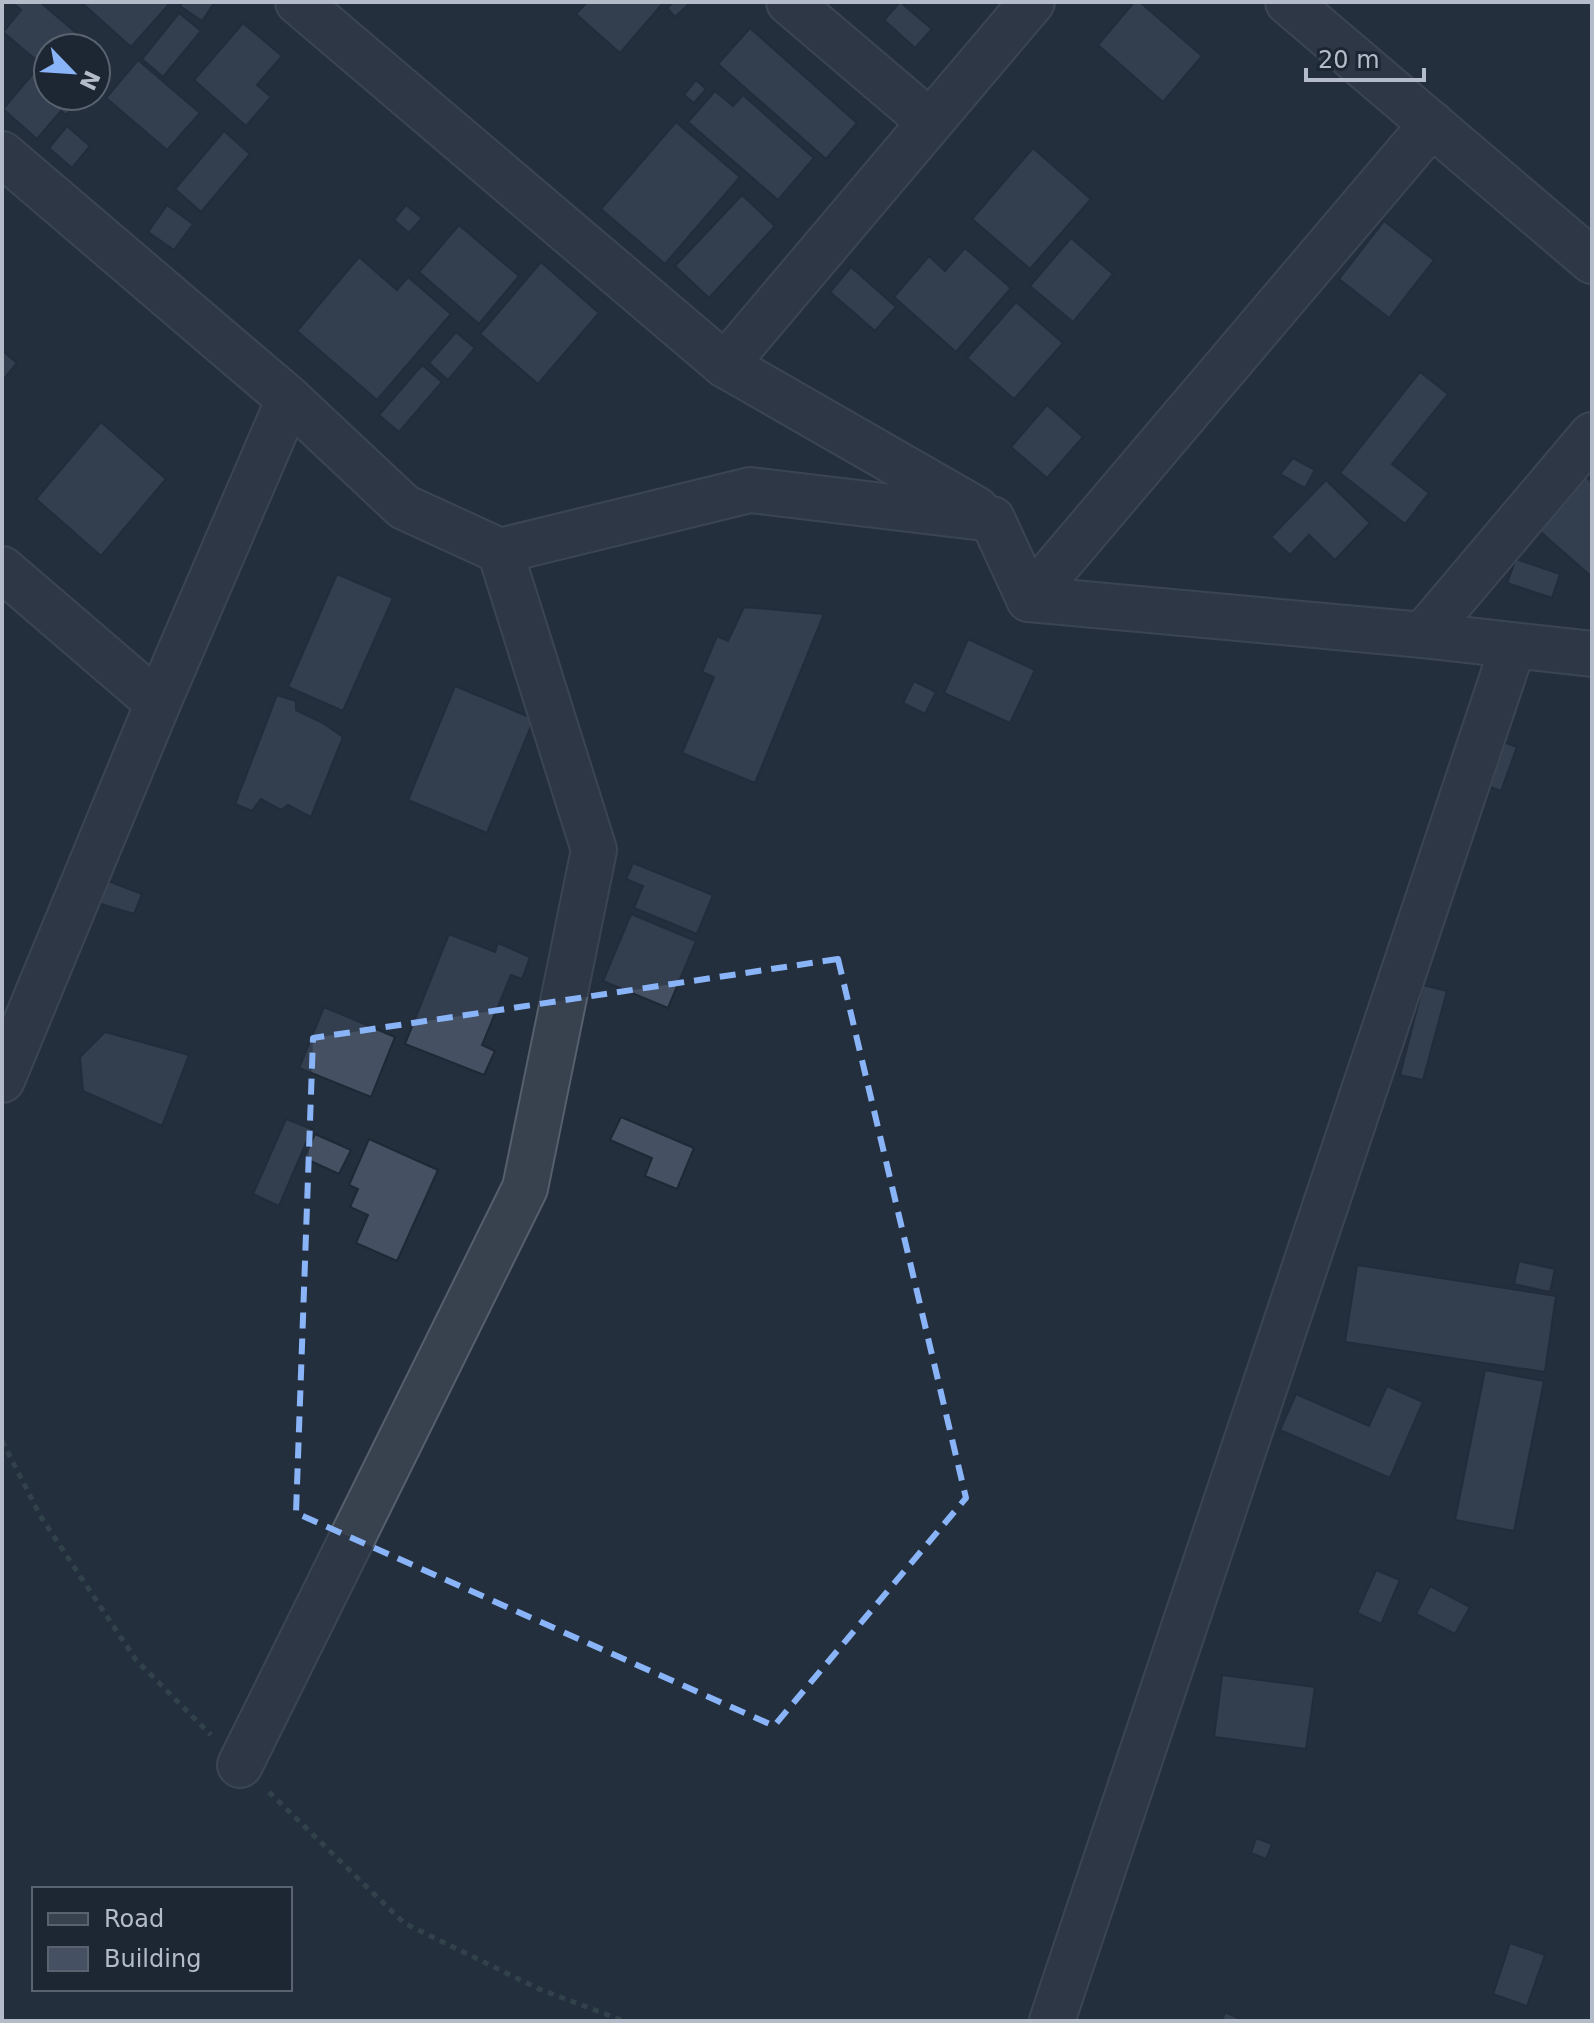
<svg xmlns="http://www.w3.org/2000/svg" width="1594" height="2023" font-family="'DejaVu Sans',sans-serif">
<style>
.building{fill:#455162;stroke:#1f2835;stroke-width:2}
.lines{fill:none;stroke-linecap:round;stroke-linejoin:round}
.minor-casing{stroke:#565f6c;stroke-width:48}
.path{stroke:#44595c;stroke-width:5;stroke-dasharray:6 6;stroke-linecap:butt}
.minor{stroke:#38414e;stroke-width:44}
.marked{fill:none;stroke:#8ab4f8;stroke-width:6;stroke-dasharray:16 10;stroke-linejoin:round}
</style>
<rect width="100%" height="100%" fill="#242f3e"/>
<g class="building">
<path d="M 12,2 L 40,2 L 94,48 L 48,48 L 48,96 L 82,96 L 66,115 L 61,111 L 37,139 L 3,109 L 41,64 L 3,32 L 21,10 Z"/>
<path d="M 81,2 L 171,2 L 131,47 Z"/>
<path d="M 183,2 L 215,2 L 202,21 L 180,6 Z"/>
<path d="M 587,2 L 664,2 L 620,53 L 576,14 Z"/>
<path d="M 673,2 L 691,2 L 675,17 L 667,8 Z"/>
<path d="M 900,2 L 932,29 L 915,48 L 884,20 Z"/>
<path d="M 1134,2 L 1140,2 L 1202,56 L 1163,102 L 1098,45 Z"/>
<path d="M 179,13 L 201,31 L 163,77 L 142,59 Z"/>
<path d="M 243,23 L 282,56 L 257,85 L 271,97 L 246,126 L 194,80 Z"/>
<path d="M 750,28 L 857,123 L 826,159 L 718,64 Z"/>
<path d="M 96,50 L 111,62 L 96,80 Z"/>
<path d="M 138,60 L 200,113 L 167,150 L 106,98 Z"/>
<path d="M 696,80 L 706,89 L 694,103 L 684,95 Z"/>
<path d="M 715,91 L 733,106 L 743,95 L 814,158 L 778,200 L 688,122 Z"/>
<path d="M 676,122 L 740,177 L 665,264 L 601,209 Z"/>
<path d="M 67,126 L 90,146 L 72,168 L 49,148 Z"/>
<path d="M 224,131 L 250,154 L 201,212 L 175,189 Z"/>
<path d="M 1033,148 L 1091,199 L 1030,269 L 972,219 Z"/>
<path d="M 742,195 L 775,226 L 709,298 L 675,266 Z"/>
<path d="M 167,205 L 193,224 L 174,250 L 148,232 Z"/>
<path d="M 406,205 L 422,218 L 409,233 L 394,220 Z"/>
<path d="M 1384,221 L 1434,260 L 1389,318 L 1339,279 Z"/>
<path d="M 459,225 L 519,276 L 479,324 L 419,272 Z"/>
<path d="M 1071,238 L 1113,274 L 1073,322 L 1030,286 Z"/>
<path d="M 965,248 L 1011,288 L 956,352 L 894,297 L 929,256 L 945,271 Z"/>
<path d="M 359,257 L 397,290 L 408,277 L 451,314 L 377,400 L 297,331 Z"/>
<path d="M 541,262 L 599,313 L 538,384 L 480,334 Z"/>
<path d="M 851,267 L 896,307 L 875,331 L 830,292 Z"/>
<path d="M 1016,302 L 1063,343 L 1014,399 L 967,358 Z"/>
<path d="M 456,332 L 475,348 L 448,380 L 429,363 Z"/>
<path d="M 4,352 L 17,363 L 3,380 L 2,355 Z"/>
<path d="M 422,365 L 442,382 L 399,432 L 379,415 Z"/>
<path d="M 1420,372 L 1448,394 L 1392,464 L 1429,493 L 1405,524 L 1340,473 Z"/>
<path d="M 1047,405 L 1083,437 L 1047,478 L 1011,447 Z"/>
<path d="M 101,422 L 166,479 L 101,556 L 36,499 Z"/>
<path d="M 1293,458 L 1315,470 L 1305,488 L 1280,474 Z"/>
<path d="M 1583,474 L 1592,482 L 1592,577 L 1536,528 Z"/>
<path d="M 1326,480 L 1370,523 L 1335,560 L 1309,535 L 1290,555 L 1271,537 Z"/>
<path d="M 1516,559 L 1560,574 L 1552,598 L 1507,583 Z"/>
<path d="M 337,574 L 393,598 L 343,711 L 288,687 Z"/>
<path d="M 744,607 L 824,614 L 755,783 L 682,753 L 714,677 L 702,672 L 717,636 L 728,641 Z"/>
<path d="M 968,639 L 1035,670 L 1010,723 L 944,693 Z"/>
<path d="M 914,681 L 936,692 L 925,714 L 903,703 Z"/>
<path d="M 455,686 L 534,719 L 487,833 L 408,800 Z"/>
<path d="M 277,695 L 296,701 L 296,710 L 323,723 L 343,737 L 311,817 L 288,805 L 281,810 L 261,799 L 252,811 L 235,804 Z"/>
<path d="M 1496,739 L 1517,747 L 1501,791 L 1480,783 Z"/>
<path d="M 633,863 L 713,895 L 697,934 L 634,908 L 643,886 L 626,879 Z"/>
<path d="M 103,879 L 142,894 L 134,914 L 94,902 Z"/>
<path d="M 631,914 L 696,941 L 668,1008 L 603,981 Z"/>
<path d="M 449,934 L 495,952 L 498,943 L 530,957 L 522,979 L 511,975 L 482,1045 L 495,1051 L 484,1075 L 405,1044 Z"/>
<path d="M 1423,985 L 1447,991 L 1423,1080 L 1400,1075 Z"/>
<path d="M 324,1007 L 395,1037 L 371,1097 L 299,1068 Z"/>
<path d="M 105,1032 L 189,1055 L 162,1126 L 83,1091 L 80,1057 Z"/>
<path d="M 621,1117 L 694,1148 L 677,1189 L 645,1176 L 652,1158 L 610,1140 Z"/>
<path d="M 286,1119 L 312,1129 L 279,1206 L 253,1194 Z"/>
<path d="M 315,1134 L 351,1150 L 339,1174 L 304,1158 Z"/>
<path d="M 369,1139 L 438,1170 L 397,1261 L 356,1243 L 368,1215 L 350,1207 L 358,1189 L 349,1185 Z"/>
<path d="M 1519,1261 L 1555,1269 L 1550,1292 L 1514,1284 Z"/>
<path d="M 1357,1265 L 1556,1296 L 1545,1372 L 1345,1342 Z"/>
<path d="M 1485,1370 L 1544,1381 L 1514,1531 L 1455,1520 Z"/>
<path d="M 1387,1386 L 1423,1402 L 1390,1478 L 1280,1430 L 1296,1394 L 1369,1426 Z"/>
<path d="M 1376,1570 L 1400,1580 L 1381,1624 L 1357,1613 Z"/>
<path d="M 1430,1586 L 1470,1607 L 1455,1634 L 1416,1614 Z"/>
<path d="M 1222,1675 L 1315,1687 L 1306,1749 L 1214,1737 Z"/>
<path d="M 1256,1838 L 1272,1844 L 1266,1859 L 1251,1853 Z"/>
<path d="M 1510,1943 L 1545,1955 L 1527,2006 L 1493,1994 Z"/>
<path d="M 1225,2012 L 1245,2021 L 1222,2021 Z"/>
</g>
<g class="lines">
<g class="minor-casing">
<g id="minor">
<path d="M 298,2 L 725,365 L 976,509"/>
<path d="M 789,2 L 930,122"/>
<path d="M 1288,2 L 1592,261"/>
<path d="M 2,154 L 289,399 L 404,507 L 500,551 L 750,490 L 992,519 L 1029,599 L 1423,635 L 1592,654"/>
<path d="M 725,365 L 1032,2"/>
<path d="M 2,569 L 158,703"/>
<path d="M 1029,599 L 1432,124"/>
<path d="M 1423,635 L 1592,435"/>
<path d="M 2,1080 L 158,703 L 289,399"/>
<path d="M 240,1765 L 525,1188 L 594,850 L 500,551"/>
<path d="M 1052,2021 L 1513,646"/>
</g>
</g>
<g class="path">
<path d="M 2,1441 L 41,1517 L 136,1660 L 211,1735"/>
<path d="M 269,1792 L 404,1923 L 539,1989 L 624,2021"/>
</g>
<use href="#minor" class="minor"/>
</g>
<path d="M0 0H1594V2023H0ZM 838,959 L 966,1498 L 774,1726 L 296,1513 L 313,1038 Z" fill="#242f3e" fill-opacity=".55" fill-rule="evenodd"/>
<path class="marked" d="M 838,959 L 966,1498 L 774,1726 L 296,1513 L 313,1038 Z"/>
<rect width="1594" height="2023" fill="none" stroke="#b4bcc9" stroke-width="8"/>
<rect x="32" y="1887" width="260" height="104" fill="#1d2633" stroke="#59626f" stroke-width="2"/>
<rect x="48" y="1913" width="40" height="12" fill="#38414e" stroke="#59626f" stroke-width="2"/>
<text x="104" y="1927" font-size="24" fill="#b4bcc9">Road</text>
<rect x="48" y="1947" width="40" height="24" fill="#455162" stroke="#59626f" stroke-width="2"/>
<text x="104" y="1967" font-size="24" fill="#b4bcc9">Building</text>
<g transform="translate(72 72) rotate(115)"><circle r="38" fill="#1d2633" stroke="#59626f" stroke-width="2"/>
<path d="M0-6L14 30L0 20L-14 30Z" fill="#8ab4f8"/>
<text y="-12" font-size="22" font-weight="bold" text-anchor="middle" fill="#b4bcc9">N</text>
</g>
<path d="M1306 68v12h118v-12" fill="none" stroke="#b4bcc9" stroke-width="4"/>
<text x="1318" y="68" font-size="24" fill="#b4bcc9" stroke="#1d2633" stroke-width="6" paint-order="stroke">20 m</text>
</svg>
